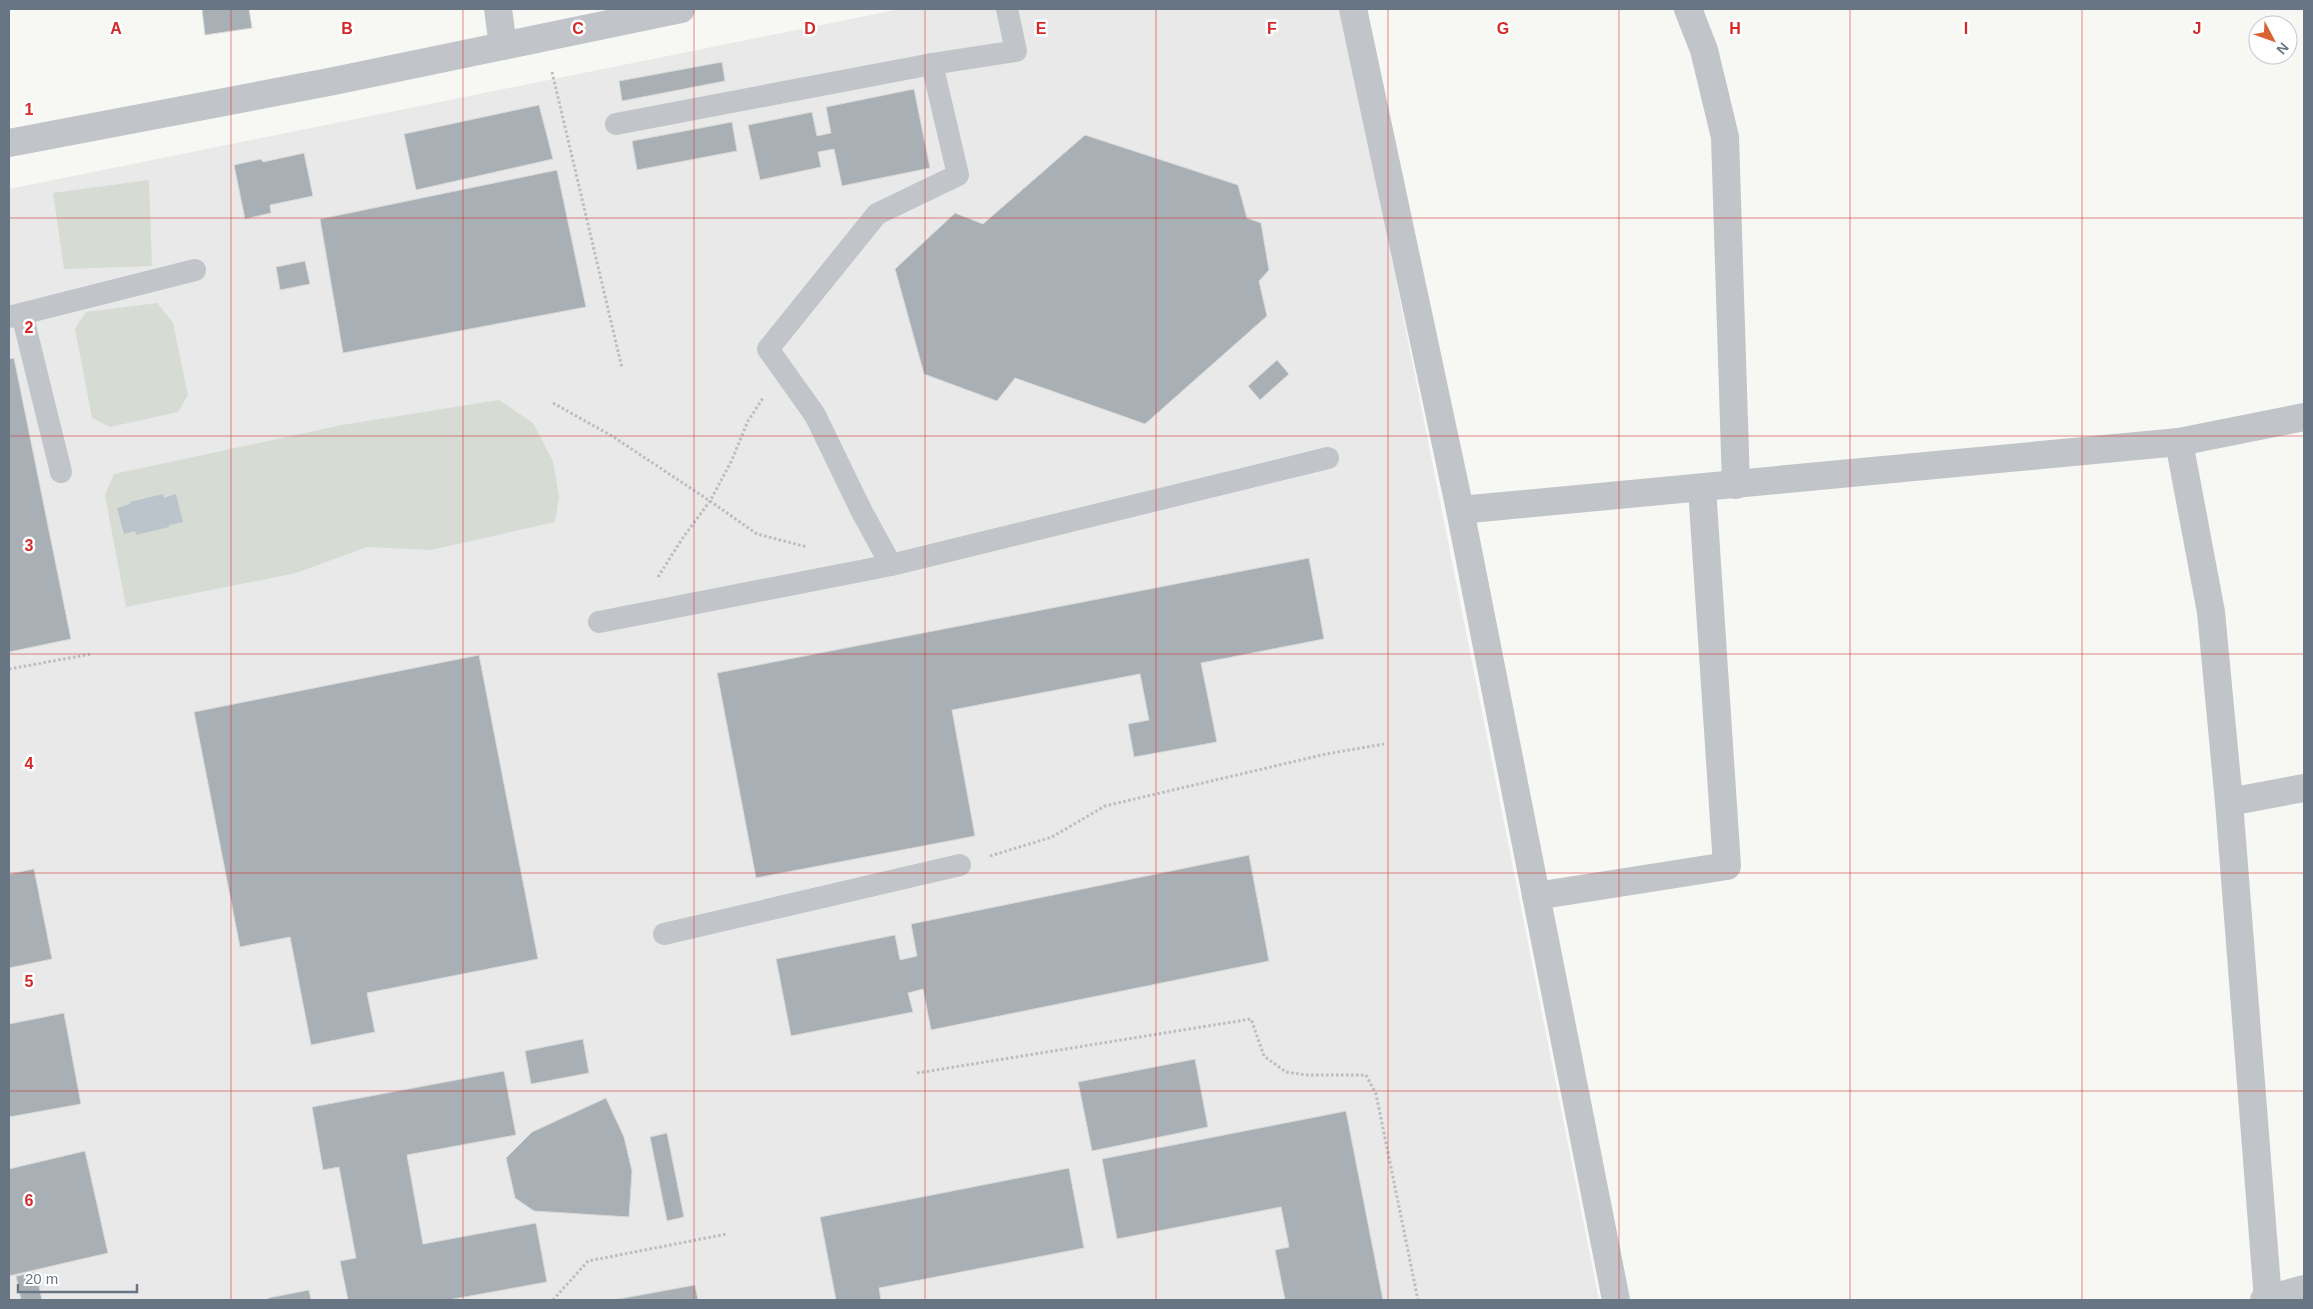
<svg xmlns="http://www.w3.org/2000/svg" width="2313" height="1309" font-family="Arial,sans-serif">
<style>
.built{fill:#e8e9e8}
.green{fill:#d6dcd4}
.water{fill:#bbc4ca}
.building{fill:#a8afb5;stroke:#d9d9d7}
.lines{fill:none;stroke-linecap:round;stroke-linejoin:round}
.path{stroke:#bbbdc0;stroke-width:3;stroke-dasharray:2.5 2.5;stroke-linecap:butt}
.service{stroke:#c1c4c8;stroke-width:22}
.minor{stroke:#c1c4c8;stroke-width:28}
.tertiary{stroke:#c1c4c8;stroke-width:28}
.grid{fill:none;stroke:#d62828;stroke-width:1;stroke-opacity:0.55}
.grid-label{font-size:16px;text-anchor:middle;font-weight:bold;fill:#d62828;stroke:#fff;stroke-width:5;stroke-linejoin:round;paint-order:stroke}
</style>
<rect width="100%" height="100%" fill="#f7f7f4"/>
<path class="built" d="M 900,9 L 1342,9 L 1599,1300 L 9,1300 L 9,189 Z"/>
<g class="green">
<path d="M 149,180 L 152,266 L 64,269 L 53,193 Z"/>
<path d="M 157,303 L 173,323 L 188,395 L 178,412 L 110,427 L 92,418 L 75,329 L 86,312 Z"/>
<path d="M 499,400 L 533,423 L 553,461 L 559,497 L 555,522 L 431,550 L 367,547 L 296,573 L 126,607 L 105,495 L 114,474 L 342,425 Z"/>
</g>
<path class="water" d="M 163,494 L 164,498 L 176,494 L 183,522 L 169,525 L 169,527 L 136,535 L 135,531 L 124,534 L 117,508 L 130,504 L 130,502 Z"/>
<g class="building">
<path d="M 202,9 L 249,9 L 252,28 L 205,35 Z"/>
<path d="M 722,62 L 725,81 L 622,101 L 619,81 Z"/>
<path d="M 914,89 L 930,168 L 842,186 L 834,149 L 818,152 L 821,167 L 760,180 L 748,125 L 812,112 L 817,136 L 831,133 L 826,107 Z"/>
<path d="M 539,105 L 553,159 L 416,190 L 404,134 Z"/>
<path d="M 732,122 L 737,151 L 637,170 L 632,141 Z"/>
<path d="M 1085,135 L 1238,185 L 1247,218 L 1261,223 L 1269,270 L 1259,281 L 1267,316 L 1145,424 L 1015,378 L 997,401 L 924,374 L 895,269 L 955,213 L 983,224 Z"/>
<path d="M 304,153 L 313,196 L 270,205 L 271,213 L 245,219 L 234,165 L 261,159 L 263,162 Z"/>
<path d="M 557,170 L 586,307 L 343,353 L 320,219 Z"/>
<path d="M 305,261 L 310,284 L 280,290 L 276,267 Z"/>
<path d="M 14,358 L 71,639 L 9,652 L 9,359 Z"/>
<path d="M 1277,360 L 1289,374 L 1260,400 L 1248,386 Z"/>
<path d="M 1309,558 L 1324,639 L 1201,663 L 1217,742 L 1134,757 L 1128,724 L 1149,720 L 1140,674 L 952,710 L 975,836 L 756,878 L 717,673 Z"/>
<path d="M 479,655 L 538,959 L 367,993 L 375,1032 L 311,1045 L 290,937 L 240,947 L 194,712 Z"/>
<path d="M 1249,855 L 1269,961 L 931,1030 L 923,989 L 908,993 L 913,1012 L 791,1036 L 776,959 L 895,935 L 900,960 L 917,956 L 911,924 Z"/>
<path d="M 34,869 L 52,959 L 9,968 L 9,874 Z"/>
<path d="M 64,1013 L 81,1104 L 9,1117 L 9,1024 Z"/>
<path d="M 583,1039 L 589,1073 L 531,1084 L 525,1051 Z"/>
<path d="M 1195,1059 L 1208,1127 L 1092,1151 L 1078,1082 Z"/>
<path d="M 504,1071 L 516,1135 L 407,1155 L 423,1244 L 536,1223 L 547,1282 L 448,1300 L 348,1300 L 340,1261 L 356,1258 L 339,1167 L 323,1170 L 312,1107 Z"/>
<path d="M 606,1098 L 624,1137 L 632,1171 L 629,1217 L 534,1211 L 515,1198 L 506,1158 L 532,1132 Z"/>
<path d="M 1346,1111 L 1383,1300 L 1285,1300 L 1275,1250 L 1289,1247 L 1281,1207 L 1117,1239 L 1102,1159 Z"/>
<path d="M 667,1133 L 684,1217 L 667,1221 L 650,1137 Z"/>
<path d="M 85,1151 L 108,1253 L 9,1276 L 9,1169 Z"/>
<path d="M 1069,1168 L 1084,1248 L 879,1288 L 881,1300 L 836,1300 L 820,1217 Z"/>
<path d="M 36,1272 L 42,1300 L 21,1300 L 16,1276 Z"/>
<path d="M 695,1285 L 698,1300 L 613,1300 Z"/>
<path d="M 309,1290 L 311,1300 L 269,1300 L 268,1298 Z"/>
</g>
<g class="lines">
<g class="path">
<path d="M 552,72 L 622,368"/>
<path d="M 553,403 L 612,436 L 710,501 L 757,534 L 807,547"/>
<path d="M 658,577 L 684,536 L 710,501 L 731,462 L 748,421 L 763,398"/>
<path d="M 9,669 L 91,654"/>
<path d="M 990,856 L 1052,837 L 1105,806 L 1326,754 L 1384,744"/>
<path d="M 917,1073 L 1251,1019 L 1264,1056 L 1286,1072 L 1306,1075 L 1366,1075 L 1376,1094 L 1418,1300"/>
<path d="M 553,1300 L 588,1261 L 727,1234"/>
</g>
<g class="service">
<path d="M 932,64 L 1016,51 L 1007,9"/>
<path d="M 616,124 L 932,64 L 958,175 L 877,214 L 768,349 L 815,415 L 861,510 L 891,565"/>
<path d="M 22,314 L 61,472"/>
<path d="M 9,317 L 195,270"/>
<path d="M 599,622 L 891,565 L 1328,458"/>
<path d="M 664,934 L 960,865"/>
</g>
<g class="minor">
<path d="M 498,9 L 503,46"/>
<path d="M 1688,9 L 1704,50 L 1725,137 L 1736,485"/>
<path d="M 2179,442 L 2211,612 L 2229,802 L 2268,1300"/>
<path d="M 1460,510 L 2179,442 L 2304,417"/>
<path d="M 2229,802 L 2304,788"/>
<path d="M 1536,896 L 1727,866 L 1702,488"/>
</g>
<g class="tertiary">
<path d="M 1353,9 L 1460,510 L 1616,1300"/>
<path d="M 9,143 L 334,81 L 681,9"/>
<path d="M 2264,1300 L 2304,1289"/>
</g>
</g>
<path class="grid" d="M 231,9 L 231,1300M 463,9 L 463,1300M 694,9 L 694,1300M 925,9 L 925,1300M 1156,9 L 1156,1300M 1388,9 L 1388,1300M 1619,9 L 1619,1300M 1850,9 L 1850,1300M 2082,9 L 2082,1300M 9,218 L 2304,218M 9,436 L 2304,436M 9,654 L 2304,654M 9,873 L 2304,873M 9,1091 L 2304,1091"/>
<g class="grid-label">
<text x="116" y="34">A</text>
<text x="347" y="34">B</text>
<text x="578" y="34">C</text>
<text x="810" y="34">D</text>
<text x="1041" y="34">E</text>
<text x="1272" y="34">F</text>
<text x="1503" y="34">G</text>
<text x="1735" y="34">H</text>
<text x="1966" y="34">I</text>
<text x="2197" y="34">J</text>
<text x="29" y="115">1</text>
<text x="29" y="333">2</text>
<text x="29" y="551">3</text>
<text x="29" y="769">4</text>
<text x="29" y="987">5</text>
<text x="29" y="1206">6</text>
</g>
<rect width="2313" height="1309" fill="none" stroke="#687684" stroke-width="20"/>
<g transform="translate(2273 40) rotate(131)"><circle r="24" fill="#ffffff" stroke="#c3c8ce"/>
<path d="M0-4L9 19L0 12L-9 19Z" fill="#d96132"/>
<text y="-8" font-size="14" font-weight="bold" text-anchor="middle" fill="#687684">N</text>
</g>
<path d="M18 1284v8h119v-8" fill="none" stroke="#687684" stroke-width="2.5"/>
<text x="25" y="1284" font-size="15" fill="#687684" stroke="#ffffff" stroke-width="4" paint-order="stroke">20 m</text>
</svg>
